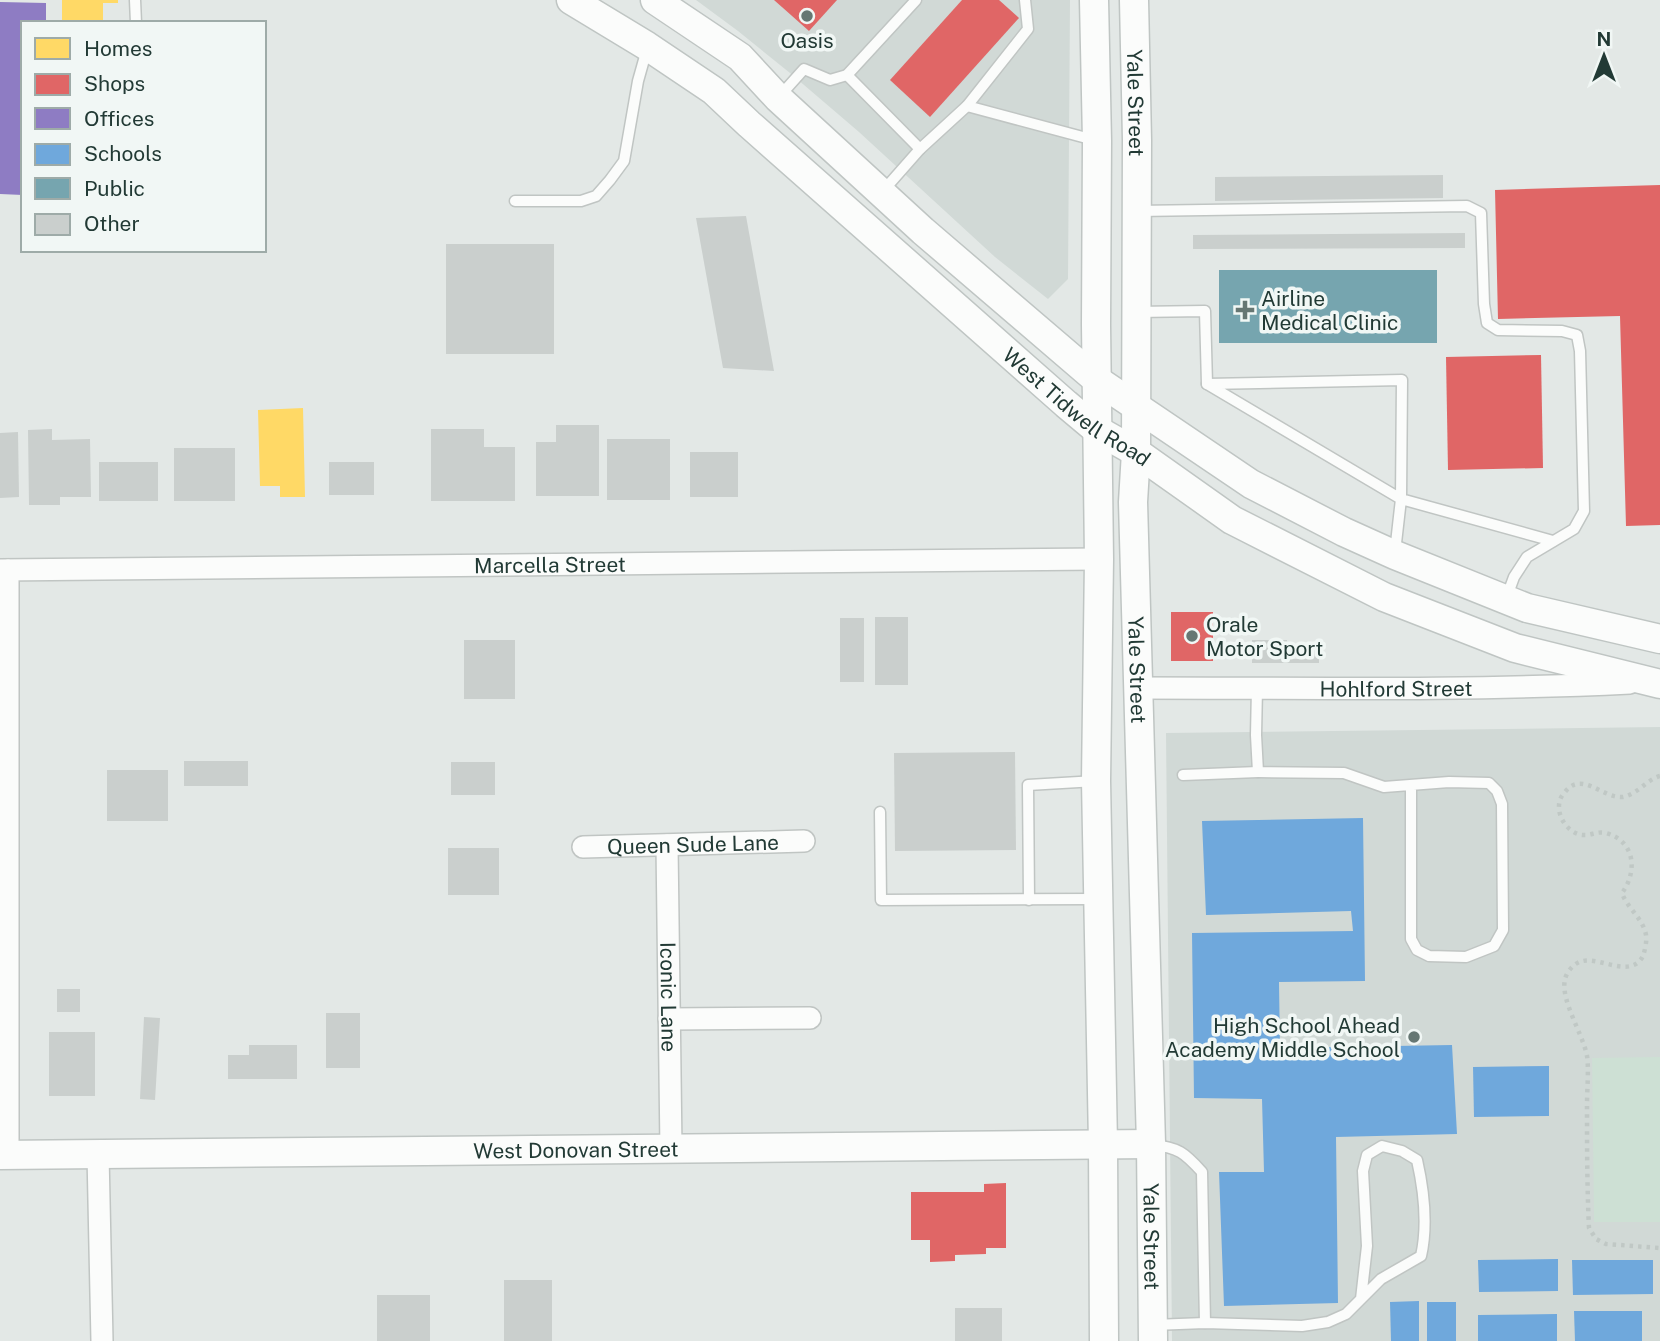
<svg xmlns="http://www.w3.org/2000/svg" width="1660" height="1341" font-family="'Public Sans',sans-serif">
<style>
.built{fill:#d1d9d6}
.green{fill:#cde0d4}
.homes{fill:#ffd966}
.shops{fill:#e06666}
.offices{fill:#8e7cc3}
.schools{fill:#6fa8dc}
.public{fill:#76a5af}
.building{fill:#cacfcd}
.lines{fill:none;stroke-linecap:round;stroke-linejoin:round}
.lane-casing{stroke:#c0c5c3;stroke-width:13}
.street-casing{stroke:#c0c5c3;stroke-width:24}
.secondary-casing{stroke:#bfc5c3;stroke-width:31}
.path{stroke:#c0c8c5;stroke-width:4.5;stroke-dasharray:3.5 5;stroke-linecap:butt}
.lane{stroke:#fbfcfb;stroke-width:10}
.street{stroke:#fbfcfb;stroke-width:21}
.secondary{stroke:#fbfcfb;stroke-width:28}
.poi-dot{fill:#667773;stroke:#f1f7f5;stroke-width:2.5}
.labels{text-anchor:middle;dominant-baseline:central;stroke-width:7;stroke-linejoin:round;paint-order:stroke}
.poi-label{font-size:21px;fill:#223a35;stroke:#f1f7f5;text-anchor:start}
.street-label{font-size:21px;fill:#223a35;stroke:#f1f7f5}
</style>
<rect width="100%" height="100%" fill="#e3e8e6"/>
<g class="built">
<path d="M 696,0 L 1070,0 L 1068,279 L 1048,299 L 995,257 L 859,132 L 790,73 L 738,31 Z"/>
<path d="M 1660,727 L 1660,1341 L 1172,1341 L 1166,733 Z"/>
</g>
<path class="green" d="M 1660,1057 L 1660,1222 L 1594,1222 L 1592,1058 Z"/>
<g class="homes">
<path d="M 62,0 L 118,0 L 118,3 L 103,3 L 103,23 L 62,23 Z"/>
<path d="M 303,408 L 305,497 L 280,497 L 280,486 L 260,486 L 258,410 Z"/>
</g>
<g class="shops">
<path d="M 774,0 L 837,0 L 809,31 Z"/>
<path d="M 962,0 L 999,0 L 1019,18 L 930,117 L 890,80 Z"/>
<path d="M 1660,185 L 1660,525 L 1626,526 L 1620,316 L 1498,319 L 1495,190 Z"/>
<path d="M 1541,355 L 1543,468 L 1448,470 L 1446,357 Z"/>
<rect x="1171" y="612" width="42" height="49"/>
<path d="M 1006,1183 L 1006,1248 L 986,1248 L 986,1254 L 955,1255 L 955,1261 L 930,1262 L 930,1240 L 911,1240 L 911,1192 L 984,1192 L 984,1184 Z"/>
</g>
<path class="offices" d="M 0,2 L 46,3 L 46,23 L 23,23 L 23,195 L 0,194 Z"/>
<g class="schools">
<path d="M 1363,818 L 1365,981 L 1279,982 L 1280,1048 L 1452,1045 L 1457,1134 L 1336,1137 L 1338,1303 L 1224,1306 L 1219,1172 L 1264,1172 L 1262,1099 L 1194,1098 L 1192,933 L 1353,931 L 1351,911 L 1206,915 L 1202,821 Z"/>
<path d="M 1549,1066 L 1549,1116 L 1474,1117 L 1473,1067 Z"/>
<path d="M 1558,1259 L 1558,1291 L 1479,1292 L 1478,1260 Z"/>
<path d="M 1572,1260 L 1653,1260 L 1653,1294 L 1573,1295 Z"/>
<path d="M 1419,1301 L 1419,1341 L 1391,1341 L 1390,1302 Z"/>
<rect x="1427" y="1302" width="29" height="39"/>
<path d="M 1574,1311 L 1642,1311 L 1642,1341 L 1575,1341 Z"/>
<path d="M 1557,1314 L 1557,1341 L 1478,1341 L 1478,1315 Z"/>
</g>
<rect class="public" x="1219" y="270" width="218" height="73"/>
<g class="building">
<path d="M 1443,175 L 1443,198 L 1215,201 L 1215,177 Z"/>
<path d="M 746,216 L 774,371 L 723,368 L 696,218 Z"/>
<path d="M 1465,233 L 1465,248 L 1193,249 L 1193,235 Z"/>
<rect x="446" y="244" width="108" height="110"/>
<path d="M 556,425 L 599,425 L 599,496 L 536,496 L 536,442 L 556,442 Z"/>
<path d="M 52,429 L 52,440 L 90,439 L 91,497 L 60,497 L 60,505 L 29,505 L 28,430 Z"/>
<path d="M 431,429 L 484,429 L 484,447 L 515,447 L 515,501 L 431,501 Z"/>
<path d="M 18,432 L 19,497 L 0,498 L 0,433 Z"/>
<rect x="607" y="439" width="63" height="61"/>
<rect x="174" y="448" width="61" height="53"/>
<rect x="690" y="452" width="48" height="45"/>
<rect x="99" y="462" width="59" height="39"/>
<rect x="329" y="462" width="45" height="33"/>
<rect x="875" y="617" width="33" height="68"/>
<rect x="840" y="618" width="24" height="64"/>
<rect x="464" y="640" width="51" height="59"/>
<path d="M 1252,640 L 1287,640 L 1287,659 L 1303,659 L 1303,647 L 1319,647 L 1319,663 L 1252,663 Z"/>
<path d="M 1015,752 L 1016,850 L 895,851 L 894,753 Z"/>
<rect x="184" y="761" width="64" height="25"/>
<rect x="451" y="762" width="44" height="33"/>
<rect x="107" y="770" width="61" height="51"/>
<rect x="448" y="848" width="51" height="47"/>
<rect x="57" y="989" width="23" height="23"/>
<rect x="326" y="1013" width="34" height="55"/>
<path d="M 144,1017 L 160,1018 L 155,1100 L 140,1099 Z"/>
<rect x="49" y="1032" width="46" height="64"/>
<path d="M 249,1045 L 297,1045 L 297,1079 L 228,1079 L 228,1055 L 249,1055 Z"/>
<rect x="504" y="1280" width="48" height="61"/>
<rect x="377" y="1295" width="53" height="46"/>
<rect x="955" y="1308" width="47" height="33"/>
</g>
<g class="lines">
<g class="lane-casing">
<g id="lane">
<path d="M 135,0 L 136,23"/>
<path d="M 847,75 L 920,149"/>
<path d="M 778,98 L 804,69 L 830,80 L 847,75 L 916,0"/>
<path d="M 967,106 L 1094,140"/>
<path d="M 883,191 L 920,149 L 967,106 L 1028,29 L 1025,0"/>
<path d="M 515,201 L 581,201 L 596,196 L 610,180 L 624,161 L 638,81 L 647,49"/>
<path d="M 1137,211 L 1467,206 L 1481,213 L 1484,304 L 1487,323 L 1498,330 L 1562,331 L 1577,335 L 1580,351 L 1584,511 L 1574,529 L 1527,557 L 1514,577 L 1506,599"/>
<path d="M 1136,312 L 1205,311 L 1207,384"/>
<path d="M 1395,552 L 1401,499 L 1402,380 L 1207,384 L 1401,499 L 1553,541"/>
<path d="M 1257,688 L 1256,735 L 1258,772 L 1344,773 L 1384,787 L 1449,782 L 1489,783 L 1497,791 L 1502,804 L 1503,930 L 1494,946 L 1466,957 L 1429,956 L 1417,950 L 1411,939 L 1411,786"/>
<path d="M 1183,775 L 1258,772"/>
<path d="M 880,812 L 881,900 L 1096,899"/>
<path d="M 1029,900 L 1028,785 L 1096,781"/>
<path d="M 1152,1145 C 1178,1147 1185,1153 1202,1172 L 1205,1323"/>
<path d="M 1153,1325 L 1205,1323 L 1302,1326 L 1328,1322 L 1346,1314 L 1381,1279 L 1421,1256 C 1428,1225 1424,1191 1417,1160 L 1402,1151 L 1382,1146 L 1367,1155 L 1363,1171 L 1367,1246 L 1361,1299"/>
</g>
</g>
<g class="street-casing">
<g id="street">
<path id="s1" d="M 0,570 L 1099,559"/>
<path d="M 8,570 L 8,1155"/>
<path id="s2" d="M 1139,688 C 1303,688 1467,691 1630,683"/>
<path id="s3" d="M 667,845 L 671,1149"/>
<path id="s4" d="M 583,847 L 804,841"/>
<path d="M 669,1019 L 810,1018"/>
<path d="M 98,1154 L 102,1341"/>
</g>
</g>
<g class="secondary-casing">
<g id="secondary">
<path id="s5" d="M 571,0 L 647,46 L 714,91 L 749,124 L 1066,404 L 1097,430 L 1136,452 L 1232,520 L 1384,597 L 1515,648 L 1660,684"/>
<path d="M 655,0 L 740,57 L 778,98 L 923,231 L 1097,380 L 1251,484 L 1344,532 L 1395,555 L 1527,608 L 1660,639"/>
<path d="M 1094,0 L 1097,141 L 1096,325 L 1099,559 L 1096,781 L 1103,1144 L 1104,1341"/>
<path id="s6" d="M 1134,0 L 1137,140 L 1136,452 L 1133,502 L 1151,1144 L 1153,1341"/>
<path id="s7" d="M 0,1155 L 1151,1144"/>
</g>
</g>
<path class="path" d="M 1660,776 C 1646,780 1638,794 1623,797 C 1603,799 1582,770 1565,792 C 1561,796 1559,801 1559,806 C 1558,819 1571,836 1585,835 C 1592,835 1598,831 1606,833 C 1635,841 1638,871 1622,893 C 1627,908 1643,918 1646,935 C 1647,941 1645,950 1643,956 C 1631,979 1601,957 1583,961 C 1575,962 1567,971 1565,979 C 1560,1000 1583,1034 1587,1056 C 1589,1068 1587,1090 1587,1104 C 1587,1145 1587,1186 1589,1228 L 1596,1239 L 1606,1244 L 1660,1248"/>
<use href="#lane" class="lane"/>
<use href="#street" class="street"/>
<use href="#secondary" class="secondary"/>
</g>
<g class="poi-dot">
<circle cx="807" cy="16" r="7"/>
<path d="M1241.5 299.5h7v7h7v7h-7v7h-7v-7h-7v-7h7z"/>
<circle cx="1192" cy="636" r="7"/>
<circle cx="1414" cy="1037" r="7"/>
</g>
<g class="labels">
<g class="poi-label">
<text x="807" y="40" text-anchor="middle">Oasis</text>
<text x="1261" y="298">Airline<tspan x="1261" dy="24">Medical Clinic</tspan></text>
<text x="1206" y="624">Orale<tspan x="1206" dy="24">Motor Sport</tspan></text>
<text x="1400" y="1025" text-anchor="end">High School Ahead<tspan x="1400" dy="24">Academy Middle School</tspan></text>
</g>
<g class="street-label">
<text stroke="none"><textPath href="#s6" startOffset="103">Yale Street</textPath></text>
<text stroke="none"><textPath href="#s5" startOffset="651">West Tidwell Road</textPath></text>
<text stroke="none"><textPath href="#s1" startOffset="550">Marcella Street</textPath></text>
<text stroke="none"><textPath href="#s6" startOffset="670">Yale Street</textPath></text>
<text stroke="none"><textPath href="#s2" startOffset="257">Hohlford Street</textPath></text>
<text stroke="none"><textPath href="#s4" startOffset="110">Queen Sude Lane</textPath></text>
<text stroke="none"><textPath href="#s3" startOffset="152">Iconic Lane</textPath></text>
<text stroke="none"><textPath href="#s7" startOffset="576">West Donovan Street</textPath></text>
<text stroke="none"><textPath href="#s6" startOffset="1237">Yale Street</textPath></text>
</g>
</g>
<rect x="21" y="21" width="245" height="231" fill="#f1f7f5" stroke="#9eaba8" stroke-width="2"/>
<rect x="35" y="38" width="35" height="21" fill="#ffd966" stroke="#9eaba8" stroke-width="2"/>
<text x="84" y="56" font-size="21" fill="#223a35">Homes</text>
<rect x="35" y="74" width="35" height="21" fill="#e06666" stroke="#9eaba8" stroke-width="2"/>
<text x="84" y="91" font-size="21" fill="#223a35">Shops</text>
<rect x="35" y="108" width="35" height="21" fill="#8e7cc3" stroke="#9eaba8" stroke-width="2"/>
<text x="84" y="126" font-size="21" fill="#223a35">Offices</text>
<rect x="35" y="144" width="35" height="21" fill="#6fa8dc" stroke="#9eaba8" stroke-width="2"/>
<text x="84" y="161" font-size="21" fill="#223a35">Schools</text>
<rect x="35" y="178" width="35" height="21" fill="#76a5af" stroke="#9eaba8" stroke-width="2"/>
<text x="84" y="196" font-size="21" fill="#223a35">Public</text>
<rect x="35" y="214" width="35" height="21" fill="#cacfcd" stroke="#9eaba8" stroke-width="2"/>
<text x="84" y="231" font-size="21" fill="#223a35">Other</text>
<g transform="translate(1604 56)" stroke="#f1f7f5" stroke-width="5" paint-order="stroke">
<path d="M0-5L12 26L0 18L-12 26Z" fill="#223a35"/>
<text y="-10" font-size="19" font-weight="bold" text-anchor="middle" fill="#223a35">N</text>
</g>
</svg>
